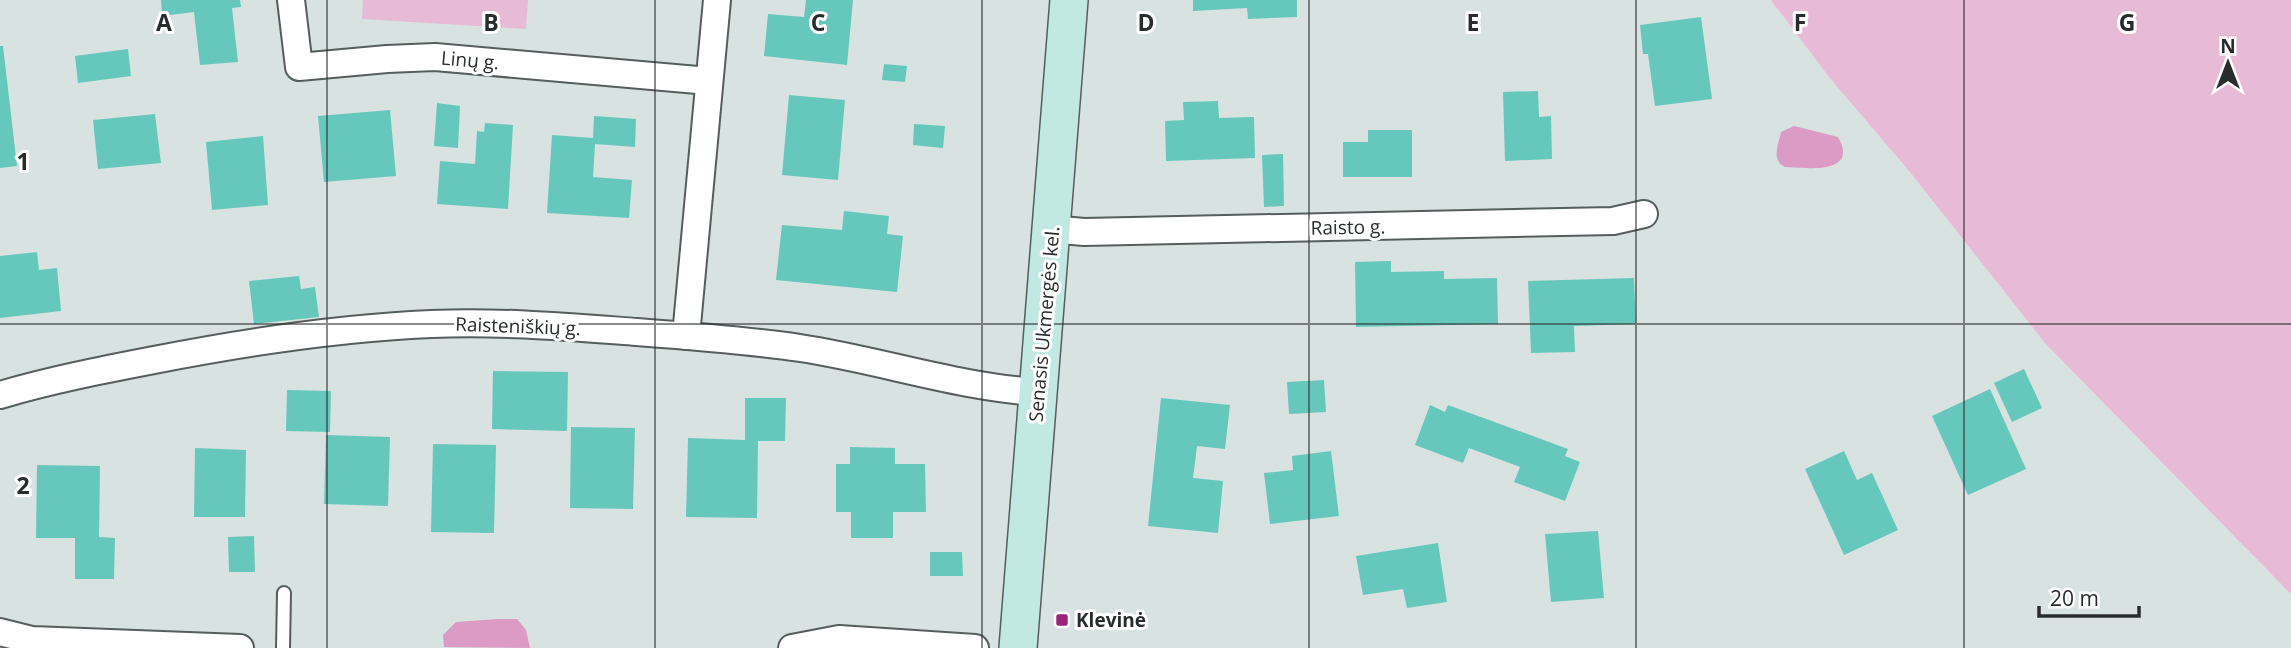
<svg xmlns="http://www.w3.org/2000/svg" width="2291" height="648" font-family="'Open Sans',sans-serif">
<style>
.green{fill:#e7bad5}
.water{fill:#dc9bc4}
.building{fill:#66c8bd}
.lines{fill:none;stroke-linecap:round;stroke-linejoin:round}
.service-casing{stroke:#555e5d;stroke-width:16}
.minor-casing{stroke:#555e5d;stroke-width:30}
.secondary-casing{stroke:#555e5d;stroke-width:40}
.service{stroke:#fff;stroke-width:12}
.minor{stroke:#fff;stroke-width:26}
.secondary{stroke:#c2e8e4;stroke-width:37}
.grid{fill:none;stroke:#292c2c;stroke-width:2;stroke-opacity:0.55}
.poi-dot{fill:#9c237c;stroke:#fff;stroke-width:2.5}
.labels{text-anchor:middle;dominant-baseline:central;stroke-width:6;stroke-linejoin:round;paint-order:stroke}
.street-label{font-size:19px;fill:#292c2c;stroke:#fff}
.poi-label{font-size:19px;font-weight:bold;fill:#292c2c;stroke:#fff;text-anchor:start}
.grid-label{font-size:23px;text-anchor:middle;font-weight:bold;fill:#292c2c;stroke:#fff;stroke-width:6;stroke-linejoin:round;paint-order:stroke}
</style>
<rect width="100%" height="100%" fill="#d8e2e1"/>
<g class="green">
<path d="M 363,0 L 528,0 L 526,29 L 362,19 Z"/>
<path d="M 1771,0 L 2291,0 L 2291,594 L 2045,343 L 1910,172 L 1829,77 Z"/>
</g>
<g class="water">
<path d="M 1794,126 L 1838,137 C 1860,175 1805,168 1785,167 C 1771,160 1778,145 1781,132 Z"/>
<path d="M 498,619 L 517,619 L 526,630 L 530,648 L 444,647 L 443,635 L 456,622 Z"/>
</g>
<g class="building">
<path d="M 161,0 L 240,0 L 241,7 L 232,8 L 238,62 L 200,65 L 194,12 L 162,16 Z"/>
<path d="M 806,0 L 853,0 L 847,65 L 764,56 L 768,14 L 804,17 Z"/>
<path d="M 1193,0 L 1297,0 L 1297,17 L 1248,19 L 1247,8 L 1193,11 Z"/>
<path d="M 1701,17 L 1712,99 L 1655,106 L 1648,54 L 1643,54 L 1640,25 Z"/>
<path d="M 0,46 L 3,46 L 17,166 L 0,168 Z"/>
<path d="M 128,49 L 131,76 L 78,83 L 75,56 Z"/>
<path d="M 884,64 L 907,66 L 905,82 L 882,80 Z"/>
<path d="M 1538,91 L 1539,117 L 1551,116 L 1552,159 L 1505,161 L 1503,92 Z"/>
<path d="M 789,95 L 845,100 L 838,180 L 782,175 Z"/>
<path d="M 1218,101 L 1219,118 L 1254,117 L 1255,158 L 1166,161 L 1165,121 L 1184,120 L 1183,102 Z"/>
<path d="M 437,103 L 460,106 L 458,148 L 434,146 Z"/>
<path d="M 390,110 L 396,176 L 324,182 L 318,116 Z"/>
<path d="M 155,114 L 161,163 L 98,169 L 93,120 Z"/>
<path d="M 594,116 L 636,119 L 635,147 L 595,144 L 593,177 L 632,180 L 629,218 L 547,213 L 552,135 L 593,138 Z"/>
<path d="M 485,123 L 513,125 L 508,209 L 437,204 L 440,161 L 475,164 L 477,131 L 484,132 Z"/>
<path d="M 914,124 L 945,126 L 943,148 L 913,145 Z"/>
<path d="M 1368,130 L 1412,130 L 1412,177 L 1343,177 L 1343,142 L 1368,142 Z"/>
<path d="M 263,136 L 268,205 L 212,210 L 206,142 Z"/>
<path d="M 1283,154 L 1284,206 L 1264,207 L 1262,155 Z"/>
<path d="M 844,211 L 889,216 L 887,234 L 903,236 L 897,292 L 776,280 L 782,225 L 842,230 Z"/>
<path d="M 37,252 L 39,270 L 57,268 L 61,311 L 0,318 L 0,256 Z"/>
<path d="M 1391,261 L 1391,272 L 1444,271 L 1444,279 L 1497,278 L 1498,324 L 1356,327 L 1355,262 Z"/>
<path d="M 299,276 L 301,289 L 315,287 L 319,317 L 254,324 L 249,281 Z"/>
<path d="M 1634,278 L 1636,324 L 1574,326 L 1575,352 L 1531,353 L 1528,281 Z"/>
<path d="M 2024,369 L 2042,408 L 2012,422 L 1994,383 Z"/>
<path d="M 493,371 L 568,372 L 567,431 L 492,429 Z"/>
<path d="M 1324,380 L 1326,412 L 1289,414 L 1287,382 Z"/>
<path d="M 1990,389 L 2026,469 L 1968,495 L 1932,416 Z"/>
<path d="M 287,390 L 331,391 L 330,432 L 286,431 Z"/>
<path d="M 745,398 L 786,398 L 785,441 L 758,441 L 757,518 L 686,517 L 688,438 L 745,440 Z"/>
<path d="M 1161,398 L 1230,405 L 1225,449 L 1197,446 L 1193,478 L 1223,481 L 1218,533 L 1148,526 Z"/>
<path d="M 1430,405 L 1445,412 L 1448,405 L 1568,449 L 1565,456 L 1580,462 L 1565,501 L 1514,482 L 1520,467 L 1469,448 L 1463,463 L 1415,445 Z"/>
<path d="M 571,427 L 635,428 L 633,509 L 570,508 Z"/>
<path d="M 326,435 L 390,437 L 388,506 L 324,504 Z"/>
<path d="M 433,444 L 496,445 L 494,533 L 431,532 Z"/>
<path d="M 850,447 L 895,448 L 895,464 L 925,464 L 926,512 L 893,512 L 893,538 L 851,538 L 851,512 L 836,512 L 836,464 L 850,464 Z"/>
<path d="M 195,448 L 246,450 L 245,517 L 194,517 Z"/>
<path d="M 1331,451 L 1339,516 L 1270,524 L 1264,473 L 1293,470 L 1292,456 Z"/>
<path d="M 1844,451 L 1857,480 L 1872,473 L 1898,530 L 1844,555 L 1805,469 Z"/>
<path d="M 37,465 L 100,466 L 99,537 L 115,538 L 114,579 L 75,579 L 75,538 L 36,538 Z"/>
<path d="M 1598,531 L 1604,598 L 1551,602 L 1545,534 Z"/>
<path d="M 254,536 L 255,572 L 229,572 L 228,537 Z"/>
<path d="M 1438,543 L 1447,602 L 1407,608 L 1403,589 L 1363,595 L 1356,556 Z"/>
<path d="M 930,552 L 962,552 L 963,576 L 930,576 Z"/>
</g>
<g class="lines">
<g class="service-casing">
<path id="service" d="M 283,648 L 284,593"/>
</g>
<g class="minor-casing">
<g id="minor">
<path d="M 291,0 L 299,67 L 387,59 L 435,57 L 709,81"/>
<path d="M 1051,229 L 1084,232 L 1613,221 L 1644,214"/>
<path d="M 686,336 L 717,0"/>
<path d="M 0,395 C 51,380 102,370 154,360 C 246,342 338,328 431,324 C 500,321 569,327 637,332 C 691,336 746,340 800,348 C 880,360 957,387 1038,392"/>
<path d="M 0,632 L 32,640 L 240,648"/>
<path d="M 792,648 L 839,639 L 975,648"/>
</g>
</g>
<g class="secondary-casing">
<path id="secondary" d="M 1018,648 L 1069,0"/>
</g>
<use href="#service" class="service"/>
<use href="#minor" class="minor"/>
<use href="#secondary" class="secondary"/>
</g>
<path class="grid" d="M 327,0 L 327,648M 655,0 L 655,648M 982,0 L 982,648M 1309,0 L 1309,648M 1636,0 L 1636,648M 1964,0 L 1964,648M 0,324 L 2291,324"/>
<rect class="poi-dot" x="1055" y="613" width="14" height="14" rx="3.5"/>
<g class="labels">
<g class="street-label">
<text transform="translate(470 60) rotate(5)">Linų g.</text>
<text transform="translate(1348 227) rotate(-1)">Raisto g.</text>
<text transform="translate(1044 324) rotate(-85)">Senasis Ukmergės kel.</text>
<text transform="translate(518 326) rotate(2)">Raisteniškių g.</text>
</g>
<g class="poi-label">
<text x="1076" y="620">Klevinė</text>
</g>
</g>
<g class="grid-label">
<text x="164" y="31">A</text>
<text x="491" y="31">B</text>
<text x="818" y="31">C</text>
<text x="1146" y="31">D</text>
<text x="1473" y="31">E</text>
<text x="1800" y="31">F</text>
<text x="2127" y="31">G</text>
<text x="23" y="170">1</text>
<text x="23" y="494">2</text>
</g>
<g transform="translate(2228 63)" stroke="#ffffff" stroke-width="5" paint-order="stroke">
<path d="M0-5L12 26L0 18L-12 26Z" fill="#292c2c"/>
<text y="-10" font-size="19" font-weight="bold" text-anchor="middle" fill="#292c2c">N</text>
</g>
<path d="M2039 606v10h100v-10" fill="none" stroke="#292c2c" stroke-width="3.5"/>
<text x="2050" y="606" font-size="21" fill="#292c2c" stroke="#ffffff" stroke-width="5" paint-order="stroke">20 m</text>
</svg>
